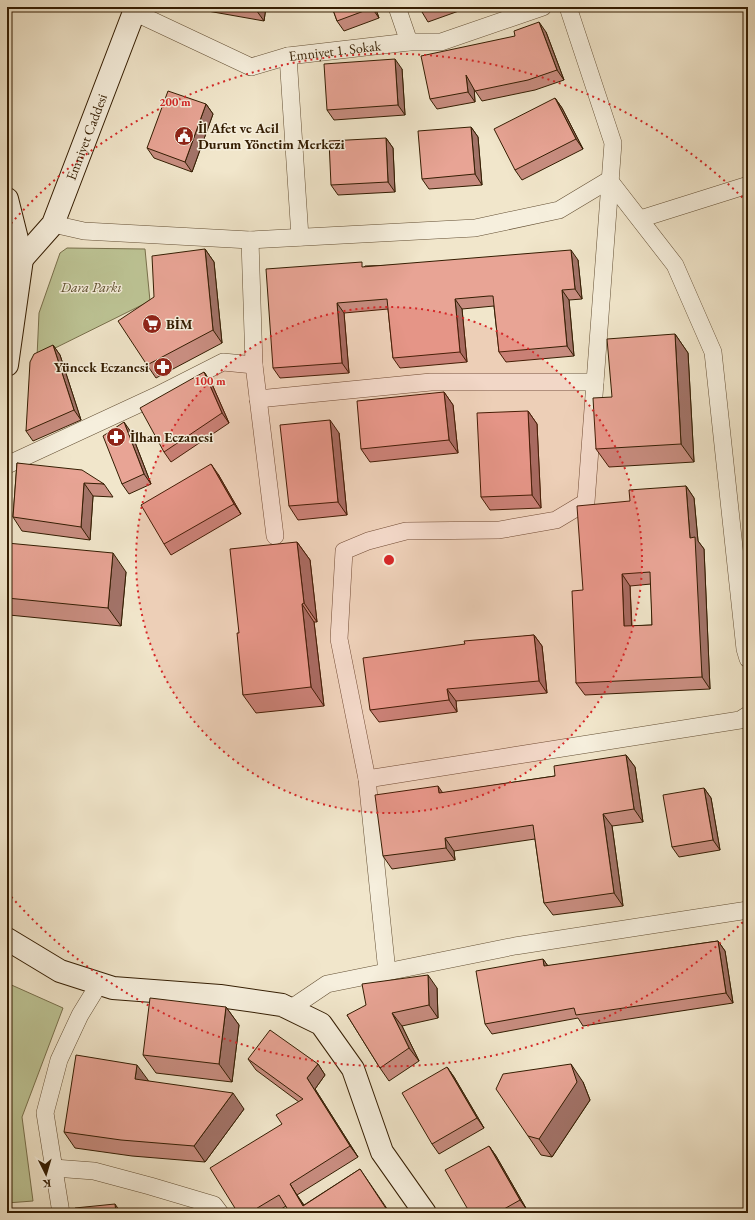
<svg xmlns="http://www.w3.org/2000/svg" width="755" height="1220" font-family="'EB Garamond',serif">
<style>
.green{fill:#bdc495;stroke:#78704c}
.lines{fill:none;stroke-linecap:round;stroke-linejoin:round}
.street-casing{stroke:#634f34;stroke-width:18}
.secondary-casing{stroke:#341d02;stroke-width:24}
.street{stroke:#f6efdd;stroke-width:17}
.secondary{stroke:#f6efdd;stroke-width:22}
.wall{fill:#c88d80;stroke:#341d02;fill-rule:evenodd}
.shaded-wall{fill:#a27368;stroke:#341d02}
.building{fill:#e8a495;stroke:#341d02;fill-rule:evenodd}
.ring{fill:none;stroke:#d62828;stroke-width:2;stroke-dasharray:2 4}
.labels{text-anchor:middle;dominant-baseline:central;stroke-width:3;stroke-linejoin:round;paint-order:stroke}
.street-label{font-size:14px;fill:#341d02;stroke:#f6efdd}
.poi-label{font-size:14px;font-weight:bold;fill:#341d02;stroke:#f6efdd;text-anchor:start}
.park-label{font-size:14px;font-style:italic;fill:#5d4f2e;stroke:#f6efdd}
.centre{fill:#d62828;stroke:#f6efdd;stroke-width:2}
.ring-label{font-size:12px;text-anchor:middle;font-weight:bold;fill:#d62828;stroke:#f6efdd;stroke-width:3;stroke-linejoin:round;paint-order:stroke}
</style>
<rect width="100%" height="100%" fill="#f1e6cb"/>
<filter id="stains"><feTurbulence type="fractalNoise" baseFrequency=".005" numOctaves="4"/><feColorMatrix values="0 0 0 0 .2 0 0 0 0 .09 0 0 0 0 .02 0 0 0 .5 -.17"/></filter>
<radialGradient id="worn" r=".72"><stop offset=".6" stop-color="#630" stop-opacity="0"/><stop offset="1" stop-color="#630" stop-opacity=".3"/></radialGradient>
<g class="green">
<path d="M 67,248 L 145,249 L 150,301 L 37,357 L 39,313 L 60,253 Z"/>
<path d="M 7,983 L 63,1008 L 22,1117 L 33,1201 L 7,1203 Z"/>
</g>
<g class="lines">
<g class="street-casing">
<g id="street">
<path d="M 397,7 L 409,42"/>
<path id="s1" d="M 134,12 L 251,67 L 288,56 L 409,42 L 441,42 L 543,7"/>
<path d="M 288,56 L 300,237"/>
<path d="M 609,180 L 675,265 L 713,352 L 745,649 L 748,659"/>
<path d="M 640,219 L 748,185"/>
<path d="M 53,224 L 84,231 L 250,240 L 475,228 L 559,210 L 609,180"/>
<path d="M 250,240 L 254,365 L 275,536"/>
<path d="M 258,399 L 431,382 L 595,382"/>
<path d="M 7,465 L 156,396 L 223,362 L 254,365"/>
<path d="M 367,779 L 740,720 L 748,715"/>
<path d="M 387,972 L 367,779 L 339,639 L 344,551 L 368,541 L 406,531 L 499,530 L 556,520 L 586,502 L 613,143 L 568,7"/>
<path d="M 290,1009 L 327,984 L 515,946 L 748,910"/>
<path d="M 54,1168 L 94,1171 L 150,1186 L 214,1205 L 220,1213"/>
<path d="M 61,1213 L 45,1113 L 59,1060 L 80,1015 L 99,984"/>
</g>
</g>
<g class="secondary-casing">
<g id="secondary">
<path d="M 7,199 L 22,259 L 7,365"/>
<path id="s2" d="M 22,259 L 53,224 L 136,7"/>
<path d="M 7,939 L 60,971 L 113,988 L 220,996 L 282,1005 L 321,1024 L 353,1069 L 382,1152 L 425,1213"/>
</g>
</g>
<use href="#street" class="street"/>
<use href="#secondary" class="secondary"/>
</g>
<g class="wall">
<path d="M 185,7 L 266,7 L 264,21 Z"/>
<path d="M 332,7 L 375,7 L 379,18 L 344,31 L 337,21 Z"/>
<path d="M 420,7 L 470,7 L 428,22 L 422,12 Z"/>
<path d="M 546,32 L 564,80 L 535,90 L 482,101 L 474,89 L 475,102 L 437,109 L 430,99 Z"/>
<path d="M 402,69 L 405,115 L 334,120 L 327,110 Z"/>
<path d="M 555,98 L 562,108 L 583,149 L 522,180 L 515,170 Z"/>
<path d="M 206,104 L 213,114 L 192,172 L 154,158 L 147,148 Z"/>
<path d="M 471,127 L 478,137 L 482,185 L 429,189 L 422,179 Z"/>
<path d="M 386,138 L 393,148 L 395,192 L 338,195 L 331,185 Z"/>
<path d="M 205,249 L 214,262 L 222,343 L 156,378 L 147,365 L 154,297 Z"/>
<path d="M 578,260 L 582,299 L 569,300 L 574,356 L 506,362 L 499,352 L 494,306 L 462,309 L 467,362 L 400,368 L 393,358 L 388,309 L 344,313 L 349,373 L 280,378 L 273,368 L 365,266 Z"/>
<path d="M 675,334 L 688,353 L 694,462 L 609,467 L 596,449 L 612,397 Z"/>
<path d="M 53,345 L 60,355 L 81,420 L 33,441 L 26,431 Z"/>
<path d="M 204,372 L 211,382 L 229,423 L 171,462 L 164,452 Z"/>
<path d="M 444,392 L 453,405 L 458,453 L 370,462 L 361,449 Z"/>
<path d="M 528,411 L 537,424 L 541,508 L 490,510 L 481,497 Z"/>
<path d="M 131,432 L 151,484 L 129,494 L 122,484 Z"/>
<path d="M 339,433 L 347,515 L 298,520 L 289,506 Z"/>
<path d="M 17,463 L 104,484 L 113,497 L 93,496 L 90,540 L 22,531 L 13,517 Z"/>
<path d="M 218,474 L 241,514 L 171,555 L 164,544 Z"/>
<path d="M 686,486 L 694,498 L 698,541 L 704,549 L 710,689 L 585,695 L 576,683 L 630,501 ZM 651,584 L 652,625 L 632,626 L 630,586 Z"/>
<path d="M 297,542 L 310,560 L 317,622 L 314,622 L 324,706 L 256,713 L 243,695 L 239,633 Z"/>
<path d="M 7,543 L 126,572 L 121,626 L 9,615 L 7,613 Z"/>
<path d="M 534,635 L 542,646 L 547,693 L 456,701 L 457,712 L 379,722 L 370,710 L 465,644 Z"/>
<path d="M 626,755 L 635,767 L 643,822 L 612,826 L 623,906 L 553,915 L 544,903 L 535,839 L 454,851 L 455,860 L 392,869 L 383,856 L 443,793 L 555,776 Z"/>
<path d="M 704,788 L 711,798 L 720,850 L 679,857 L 672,847 Z"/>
<path d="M 718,941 L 725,951 L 733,1003 L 583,1026 L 578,1018 L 492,1034 L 485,1024 L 543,959 L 548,966 Z"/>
<path d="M 437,988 L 438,1018 L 402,1026 L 419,1061 L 389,1081 L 380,1068 L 347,1015 Z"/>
<path d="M 226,1007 L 239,1025 L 232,1082 L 156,1073 L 143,1055 Z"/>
<path d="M 248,1059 L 318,1064 L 325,1075 L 315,1089 L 358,1157 L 297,1195 L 304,1205 L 360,1169 L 390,1213 L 290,1213 L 286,1206 L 275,1213 L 238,1213 L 282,1124 L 299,1102 L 256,1070 Z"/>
<path d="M 447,1067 L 454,1077 L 484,1128 L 439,1154 L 432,1144 Z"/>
<path d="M 148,1080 L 148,1081 L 244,1109 L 205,1162 L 132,1156 L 75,1148 L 64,1132 Z"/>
<path d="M 583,1082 L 590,1100 L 552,1157 L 541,1155 L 528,1136 Z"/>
<path d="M 489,1146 L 496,1156 L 527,1210 L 522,1213 L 470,1213 Z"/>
</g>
<g class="shaded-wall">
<path d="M 254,7 L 266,7 L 264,21 Z"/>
<path d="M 372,7 L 375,7 L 379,18 L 372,8 Z"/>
<path d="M 539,22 L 546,32 L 564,80 L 557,70 Z"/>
<path d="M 395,59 L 402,69 L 405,115 L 398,105 Z"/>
<path d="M 466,75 L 474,85 L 475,102 L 468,92 Z"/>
<path d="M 555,98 L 562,108 L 583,149 L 576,139 Z"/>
<path d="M 206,104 L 213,114 L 192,172 L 185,162 Z"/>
<path d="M 471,127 L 478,137 L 482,185 L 475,174 Z"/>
<path d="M 386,138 L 393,148 L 395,192 L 388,182 Z"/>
<path d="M 205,249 L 214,262 L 222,343 L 213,330 Z"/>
<path d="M 571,250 L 578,260 L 582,299 L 575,289 Z"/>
<path d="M 562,290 L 569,300 L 574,356 L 567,346 Z"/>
<path d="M 455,299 L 462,309 L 467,362 L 460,352 Z"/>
<path d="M 337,303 L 344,313 L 349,373 L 342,363 Z"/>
<path d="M 675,334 L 688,353 L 694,462 L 681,444 Z"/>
<path d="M 53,345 L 60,355 L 81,420 L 74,410 Z"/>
<path d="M 204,372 L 211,382 L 229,423 L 222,413 Z"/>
<path d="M 444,392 L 453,405 L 458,453 L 449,440 Z"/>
<path d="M 528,411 L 537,424 L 541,508 L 532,495 Z"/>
<path d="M 330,420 L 339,433 L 347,515 L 338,502 Z"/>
<path d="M 124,422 L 131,432 L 151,484 L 144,474 Z"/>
<path d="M 211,464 L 218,474 L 241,514 L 234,504 Z"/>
<path d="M 84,483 L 93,496 L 90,540 L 81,527 Z"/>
<path d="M 686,486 L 694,498 L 698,541 L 704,549 L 710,689 L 702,677 L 690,538 Z"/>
<path d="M 297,542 L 310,560 L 317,622 L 304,603 Z"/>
<path d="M 113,553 L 126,572 L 121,626 L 108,608 Z"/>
<path d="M 622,574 L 630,586 L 632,639 L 624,626 Z"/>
<path d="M 302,604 L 314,622 L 324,706 L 311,687 Z"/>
<path d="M 534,635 L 542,646 L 547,693 L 539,681 Z"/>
<path d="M 447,689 L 456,701 L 457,712 L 449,700 Z"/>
<path d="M 626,755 L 635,767 L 643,822 L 634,809 Z"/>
<path d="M 438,786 L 447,799 L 439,793 Z"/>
<path d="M 704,788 L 711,798 L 720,850 L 713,840 Z"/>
<path d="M 603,814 L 612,826 L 623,906 L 614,893 Z"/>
<path d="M 445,838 L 454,851 L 455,860 L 446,848 Z"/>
<path d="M 718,941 L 725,951 L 733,1003 L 726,993 Z"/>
<path d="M 543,959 L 550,969 L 544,966 Z"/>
<path d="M 428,975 L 437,988 L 438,1018 L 429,1005 Z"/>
<path d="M 226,1007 L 239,1025 L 232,1082 L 219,1064 Z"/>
<path d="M 392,1013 L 402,1026 L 419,1061 L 409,1048 Z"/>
<path d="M 318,1064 L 325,1075 L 315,1089 L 358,1157 L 350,1146 L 307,1078 Z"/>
<path d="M 571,1064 L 583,1082 L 590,1100 L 552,1157 L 539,1139 Z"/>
<path d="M 137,1065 L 148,1080 L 146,1095 L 135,1079 Z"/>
<path d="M 447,1067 L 454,1077 L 484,1128 L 477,1118 Z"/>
<path d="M 233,1093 L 244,1109 L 205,1162 L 194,1146 Z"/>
<path d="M 489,1146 L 496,1156 L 527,1210 L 520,1200 Z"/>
<path d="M 290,1184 L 297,1195 L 309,1213 L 303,1206 Z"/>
<path d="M 115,1204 L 121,1213 L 116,1213 Z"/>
</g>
<g class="building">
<path d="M 332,7 L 372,7 L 372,8 L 337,21 Z"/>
<path d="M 420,7 L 436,7 L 422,12 Z"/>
<path d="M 539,22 L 557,70 L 528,80 L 475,91 L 466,75 L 468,92 L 430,99 L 421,56 L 515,36 L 514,31 Z"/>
<path d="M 395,59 L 398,105 L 327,110 L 324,64 Z"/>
<path d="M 168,91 L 206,104 L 185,162 L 147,148 Z"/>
<path d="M 555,98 L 576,139 L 515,170 L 494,129 Z"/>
<path d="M 471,127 L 475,174 L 422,179 L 418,131 Z"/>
<path d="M 386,138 L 388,182 L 331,185 L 329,141 Z"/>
<path d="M 205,249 L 213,330 L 147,365 L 118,321 L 154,297 L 152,256 Z"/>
<path d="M 571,250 L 575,289 L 562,290 L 567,346 L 499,352 L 493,296 L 489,296 L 455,299 L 460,352 L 393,358 L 387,299 L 337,303 L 342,363 L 273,368 L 266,269 L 362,262 L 362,267 Z"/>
<path d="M 675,334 L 681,444 L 596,449 L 593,398 L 612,397 L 607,339 Z"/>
<path d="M 53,345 L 74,410 L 26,431 L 30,362 L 34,354 Z"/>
<path d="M 204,372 L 222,413 L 164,452 L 140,408 Z"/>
<path d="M 444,392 L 449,440 L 361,449 L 357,401 Z"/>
<path d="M 528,411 L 532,495 L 481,497 L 477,413 Z"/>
<path d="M 330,420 L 338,502 L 289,506 L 280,425 Z"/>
<path d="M 124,422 L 144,474 L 122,484 L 103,436 Z"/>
<path d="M 17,463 L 82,470 L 104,484 L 84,483 L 81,527 L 13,517 Z"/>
<path d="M 211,464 L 234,504 L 164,544 L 141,505 Z"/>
<path d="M 686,486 L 690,538 L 695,537 L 702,677 L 576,683 L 572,591 L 583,590 L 577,506 L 630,501 L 629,490 ZM 650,572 L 652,625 L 624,626 L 622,574 Z"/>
<path d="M 297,542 L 304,603 L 302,604 L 311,687 L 243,695 L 237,633 L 239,633 L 230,549 Z"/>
<path d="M 7,543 L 113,553 L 108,608 L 7,598 Z"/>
<path d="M 534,635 L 539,681 L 447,689 L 449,700 L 370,710 L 363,658 L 465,644 L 464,641 Z"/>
<path d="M 626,755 L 634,809 L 603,814 L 614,893 L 544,903 L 533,825 L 445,838 L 446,848 L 383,856 L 375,795 L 438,786 L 439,793 L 555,776 L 554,766 Z"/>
<path d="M 704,788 L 713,840 L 672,847 L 663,795 Z"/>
<path d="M 718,941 L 726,993 L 576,1015 L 574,1008 L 485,1024 L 476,971 L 543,959 L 544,966 Z"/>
<path d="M 428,975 L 429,1005 L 392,1013 L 409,1048 L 380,1068 L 347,1015 L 366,1005 L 362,984 Z"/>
<path d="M 150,998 L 226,1007 L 219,1064 L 143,1055 Z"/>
<path d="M 270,1030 L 318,1064 L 307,1078 L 350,1146 L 290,1184 L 303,1206 L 360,1169 L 389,1213 L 290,1213 L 279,1195 L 249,1213 L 238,1213 L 210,1168 L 282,1124 L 276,1115 L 303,1099 L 248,1059 Z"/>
<path d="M 76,1055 L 137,1065 L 135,1079 L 233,1093 L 194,1146 L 121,1140 L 64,1132 Z"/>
<path d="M 571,1064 L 577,1082 L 539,1139 L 528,1136 L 496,1089 L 503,1074 Z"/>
<path d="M 447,1067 L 477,1118 L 432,1144 L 402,1093 Z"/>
<path d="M 489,1146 L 520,1200 L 497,1213 L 470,1213 L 445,1170 Z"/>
<path d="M 115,1204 L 116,1213 L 75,1213 L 75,1208 Z"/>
</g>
<circle cx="389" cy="560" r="253" fill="#d62828" fill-opacity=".12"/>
<g class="ring">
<circle cx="389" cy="560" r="253"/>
<path d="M747 918A506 506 0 0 1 7 892M7 228A506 506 0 0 1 747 202"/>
</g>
<defs>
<g id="civic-disc" transform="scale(1)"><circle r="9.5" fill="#8f2418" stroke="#f6efdd"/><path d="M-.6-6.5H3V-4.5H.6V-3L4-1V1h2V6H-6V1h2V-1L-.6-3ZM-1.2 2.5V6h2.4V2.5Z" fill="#fff"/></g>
<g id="supermarket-disc" transform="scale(1)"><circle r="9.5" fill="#8f2418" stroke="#f6efdd"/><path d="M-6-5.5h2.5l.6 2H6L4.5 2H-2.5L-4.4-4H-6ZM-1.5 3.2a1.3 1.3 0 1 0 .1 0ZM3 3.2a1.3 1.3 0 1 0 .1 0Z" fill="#fff"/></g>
<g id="pharmacy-disc" transform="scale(1)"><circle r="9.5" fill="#8f2418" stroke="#f6efdd"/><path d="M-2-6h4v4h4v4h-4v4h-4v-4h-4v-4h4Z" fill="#fff"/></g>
</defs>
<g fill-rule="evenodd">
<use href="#civic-disc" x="184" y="136"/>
<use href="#supermarket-disc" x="152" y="324"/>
<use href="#pharmacy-disc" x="163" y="367"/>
<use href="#pharmacy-disc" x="116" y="437"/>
</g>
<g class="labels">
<g class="street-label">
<text stroke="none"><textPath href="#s1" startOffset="215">Emniyet 1. Sokak</textPath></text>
<text stroke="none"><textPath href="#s2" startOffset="140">Emniyet Caddesi</textPath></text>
</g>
<g class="poi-label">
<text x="198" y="128">İl Afet ve Acil<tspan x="198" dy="16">Durum Yönetim Merkezi</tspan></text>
<text x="166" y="324">BİM</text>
<text x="149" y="367" text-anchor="end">Yüncek Eczanesi</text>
<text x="130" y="437">İlhan Eczanesi</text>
</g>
<g class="park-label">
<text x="91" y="287">Dara Parkı</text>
</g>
</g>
<circle cx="389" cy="560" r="6" class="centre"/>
<g class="ring-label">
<text x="175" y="106">200 m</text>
<text x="210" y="385">100 m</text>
</g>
<rect width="755" height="1220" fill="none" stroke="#f1e6cb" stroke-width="24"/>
<rect x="8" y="8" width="739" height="1204" fill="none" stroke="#341d02" stroke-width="2"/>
<rect x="12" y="12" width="731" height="1196" fill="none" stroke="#341d02"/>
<g transform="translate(46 1174) rotate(175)" stroke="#f6efdd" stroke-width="3" paint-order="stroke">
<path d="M0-3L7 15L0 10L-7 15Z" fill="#341d02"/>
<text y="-6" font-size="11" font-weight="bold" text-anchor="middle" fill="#341d02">K</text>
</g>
<rect width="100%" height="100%" filter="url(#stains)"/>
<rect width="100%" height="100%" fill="url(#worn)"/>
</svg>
